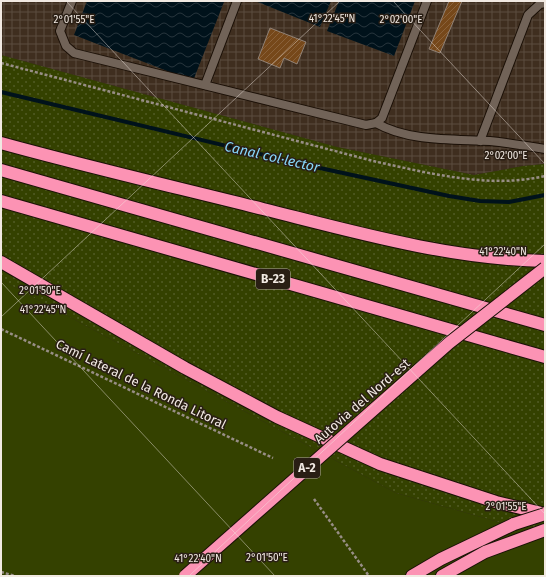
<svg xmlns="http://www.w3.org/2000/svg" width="546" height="577" font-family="'Fira Sans',sans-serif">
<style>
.industrial{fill:url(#industrial-grid)}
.grass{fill:url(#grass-dots)}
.green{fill:#344100}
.water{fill:url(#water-waves)}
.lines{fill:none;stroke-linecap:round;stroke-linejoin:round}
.stream{stroke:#00121b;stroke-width:4}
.building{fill:url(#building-hatch);stroke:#918276}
.service-casing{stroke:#1b1007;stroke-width:10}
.motorway-casing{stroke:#1b1007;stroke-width:14}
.path{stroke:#988e86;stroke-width:2.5;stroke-dasharray:3 2;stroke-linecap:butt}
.service{stroke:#716358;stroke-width:8}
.motorway{stroke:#fc93b4;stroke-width:12}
.motorway-bridge-casing{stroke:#1b1007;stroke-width:14;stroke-linecap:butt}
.motorway-bridge{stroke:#fc93b4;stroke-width:12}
.ticks{fill:none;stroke:#f1e9e2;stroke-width:1;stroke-opacity:0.45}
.labels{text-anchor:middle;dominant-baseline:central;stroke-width:3;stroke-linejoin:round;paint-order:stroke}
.shield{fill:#291e14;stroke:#b5aca4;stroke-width:1}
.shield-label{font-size:12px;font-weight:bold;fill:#f1e9e2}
.street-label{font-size:13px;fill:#f1e9e2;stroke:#291e14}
.water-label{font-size:14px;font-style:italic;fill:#87d7fb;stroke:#291e14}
.ticks-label{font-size:10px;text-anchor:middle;fill:#f1e9e2;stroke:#291e14;stroke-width:3;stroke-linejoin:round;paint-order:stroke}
</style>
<defs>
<pattern id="industrial-grid" width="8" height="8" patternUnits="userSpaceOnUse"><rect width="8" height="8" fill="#3f2e1f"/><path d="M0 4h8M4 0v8" fill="none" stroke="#5b4c3f"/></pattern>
<pattern id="grass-dots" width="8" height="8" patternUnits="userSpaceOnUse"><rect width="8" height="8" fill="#344100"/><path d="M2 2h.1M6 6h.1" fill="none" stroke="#525c25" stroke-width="1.8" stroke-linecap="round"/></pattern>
<pattern id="water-waves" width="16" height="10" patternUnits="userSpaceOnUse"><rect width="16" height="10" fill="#00121b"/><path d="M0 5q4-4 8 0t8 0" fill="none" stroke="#26343c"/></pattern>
<pattern id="building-hatch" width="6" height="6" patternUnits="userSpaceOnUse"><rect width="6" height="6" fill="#76481a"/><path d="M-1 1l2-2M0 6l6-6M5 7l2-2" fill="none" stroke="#8a623b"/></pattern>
</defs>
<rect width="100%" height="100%" fill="#34281e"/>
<path class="industrial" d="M 1,1 L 545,1 L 545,164 L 523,166 L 474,175 L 337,147 L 1,55 Z"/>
<path class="grass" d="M 1,55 L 337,147 L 474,175 L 523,166 L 545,164 L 545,535 L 396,493 L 1,280 Z"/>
<path class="green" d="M 1,280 L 396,493 L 545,535 L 545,576 L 1,576 Z"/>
<g class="water">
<path d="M 87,1 L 222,1 L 224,2 L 193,81 L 74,35 Z"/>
<path d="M 255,1 L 331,1 L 320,27 Z"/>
<path d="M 339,1 L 415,1 L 394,56 L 327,31 Z"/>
</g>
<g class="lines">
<path class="stream" d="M 1,92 L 306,165 L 449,196 L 480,201 L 509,202 L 545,195"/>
</g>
<g class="building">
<path d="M 449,1 L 462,1 L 440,53 L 429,49 Z"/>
<path d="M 270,28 L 306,42 L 297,64 L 284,58 L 280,68 L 258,59 Z"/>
</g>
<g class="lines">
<g class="service-casing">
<g id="service">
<path d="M 72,1 L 60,31 L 66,46 L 74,53 L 366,125 L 376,123"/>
<path d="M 427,1 L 382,118 L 376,123 C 409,142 454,139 490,141 C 509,143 527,146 545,149"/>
<path d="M 205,85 L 237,1"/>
<path d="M 480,141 L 528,15 L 540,4 L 545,3"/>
</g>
</g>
<g class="motorway-casing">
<g id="motorway">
<path d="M 1,143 C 88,167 175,187 263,209 C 355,232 449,259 545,261"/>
<path d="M 1,170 L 545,325"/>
<path d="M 1,201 L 545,357"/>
<path d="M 1,262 L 185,368 L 277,417 L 380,464 L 496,502 L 545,514"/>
<path d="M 412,576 L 441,559 L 514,524"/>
<path d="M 442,576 L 485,552 L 545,530"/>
</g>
</g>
<g class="path">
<path d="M 1,63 L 373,161 C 428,173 489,189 545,176"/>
<path d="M 1,329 L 273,458"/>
<path d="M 314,499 L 369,576"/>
<path d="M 1,572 L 15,576"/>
</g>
<use href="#service" class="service"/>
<use href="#motorway" class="motorway"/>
<g class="motorway-bridge-casing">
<g id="motorway-bridge">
<path d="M 514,524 L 545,514"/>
<path d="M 185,576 L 449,343 L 545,268"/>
</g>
</g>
<use href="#motorway-bridge" class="motorway-bridge"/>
</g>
<path class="ticks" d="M 66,1 L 545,514M 393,1 L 545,164M 1,282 L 275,576M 1,317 L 340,1M 189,576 L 545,244"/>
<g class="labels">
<g class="shield">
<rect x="256" y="269" width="34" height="20" rx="3"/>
<rect x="294" y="458" width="26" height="20" rx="3"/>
</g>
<g class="shield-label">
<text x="273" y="279">B-23</text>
<text x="307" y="468">A-2</text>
</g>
<g class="street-label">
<text transform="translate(141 384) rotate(26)">Camí Lateral de la Ronda Litoral</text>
<text transform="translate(362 401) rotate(-41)">Autovia del Nord-est</text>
</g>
<g class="water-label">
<text transform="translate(272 157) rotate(13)">Canal col·lector</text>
</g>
</g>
<g class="ticks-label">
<text x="332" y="22">41°22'45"N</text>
<text x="74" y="23">2°01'55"E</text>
<text x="401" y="23">2°02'00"E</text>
<text x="506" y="159">2°02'00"E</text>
<text x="503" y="255">41°22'40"N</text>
<text x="40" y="294">2°01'50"E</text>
<text x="43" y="313">41°22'45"N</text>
<text x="506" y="510">2°01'55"E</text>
<text x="267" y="561">2°01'50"E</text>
<text x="198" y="562">41°22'40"N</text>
</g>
<rect width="546" height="577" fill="none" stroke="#f1e9e2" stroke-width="4"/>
</svg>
